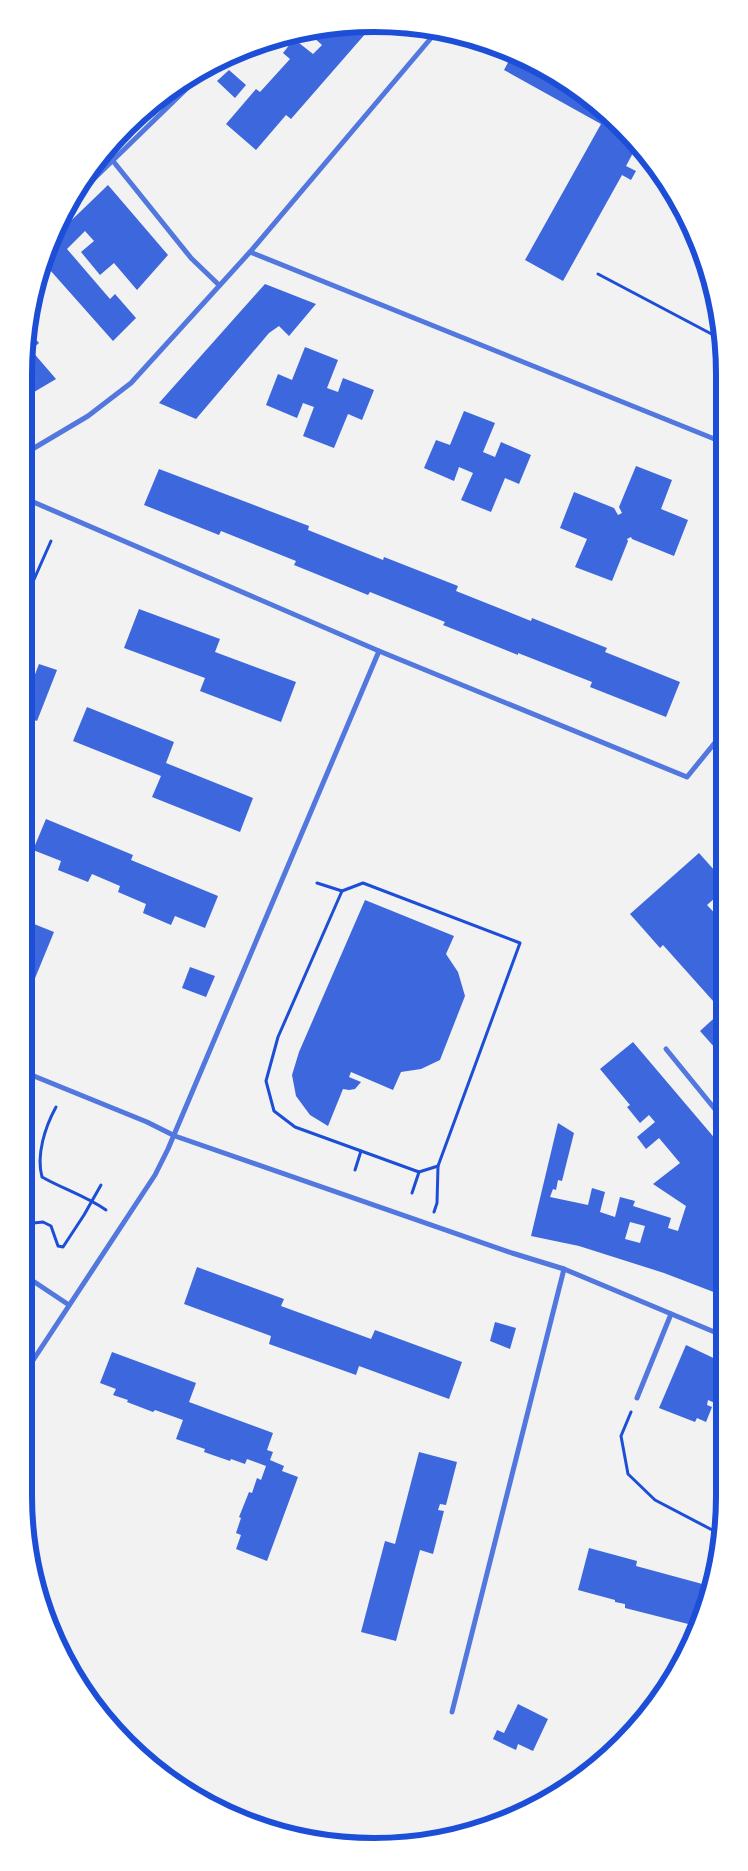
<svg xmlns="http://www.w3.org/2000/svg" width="748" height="1871" font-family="'Nunito Sans',sans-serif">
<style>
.building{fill:#3d67dc;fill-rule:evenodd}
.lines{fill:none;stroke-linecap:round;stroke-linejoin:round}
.path{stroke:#1d4ed8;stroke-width:3}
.minor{stroke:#5277de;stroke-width:5}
.rim{fill:none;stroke:#1d4ed8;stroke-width:6}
</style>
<rect width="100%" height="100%" fill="#f2f2f2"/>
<g class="building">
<path d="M 351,25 L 373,25 L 291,119 L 286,115 L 256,150 L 226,124 L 256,89 L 260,92 L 290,59 L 283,53 L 294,39 L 313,54 L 322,45 L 313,37 L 319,30 Z"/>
<path d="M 512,55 L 568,83 L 638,143 L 650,162 L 633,153 L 626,166 L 636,171 L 631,180 L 622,175 L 563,281 L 525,260 L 601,124 L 504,70 Z"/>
<path d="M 229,70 L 246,85 L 235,98 L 217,81 Z"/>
<path d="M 108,185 L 168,255 L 137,290 L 114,263 L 100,275 L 81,252 L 94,241 L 85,231 L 67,249 L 110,299 L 115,294 L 136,318 L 113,341 L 42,261 L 52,239 Z"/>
<path d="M 265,284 L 316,304 L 289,336 L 279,326 L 269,333 L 196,419 L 159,403 Z"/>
<path d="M 31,334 L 39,343 L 31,350 L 56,379 L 24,398 L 24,374 Z"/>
<path d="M 305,347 L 338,360 L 327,388 L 338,392 L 343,378 L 374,390 L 362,420 L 348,414 L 334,448 L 303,436 L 314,407 L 303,403 L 297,418 L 266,405 L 278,374 L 292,380 Z"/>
<path d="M 464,411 L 495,423 L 483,452 L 495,457 L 501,442 L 531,455 L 519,484 L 505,478 L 491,512 L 461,500 L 473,473 L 459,467 L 454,481 L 424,468 L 436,440 L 450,445 Z"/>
<path d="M 636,466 L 672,480 L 661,509 L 688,520 L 674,556 L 632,539 L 631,537 L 627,539 L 628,541 L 612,581 L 575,567 L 587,539 L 560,528 L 574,492 L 614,508 L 618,515 L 622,513 L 619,507 Z"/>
<path d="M 159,469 L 309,526 L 308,530 L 383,560 L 384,557 L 458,586 L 456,591 L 531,621 L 532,618 L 607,648 L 605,652 L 680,682 L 666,717 L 590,687 L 592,682 L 518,653 L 518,655 L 443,625 L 445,622 L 370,592 L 368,595 L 294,565 L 296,561 L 221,531 L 219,535 L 144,505 Z"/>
<path d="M 139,609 L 220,639 L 215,652 L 296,682 L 281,722 L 200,691 L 205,678 L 124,648 Z"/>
<path d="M 39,664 L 57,670 L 37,721 L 24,716 L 24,703 Z"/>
<path d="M 87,707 L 174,742 L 166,763 L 253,798 L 240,832 L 152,797 L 161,776 L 73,741 Z"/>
<path d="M 46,819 L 133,855 L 131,860 L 218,896 L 205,928 L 175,916 L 171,925 L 143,913 L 146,904 L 118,892 L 120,886 L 92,874 L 88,882 L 58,870 L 61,861 L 33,850 Z"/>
<path d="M 699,853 L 723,880 L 723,891 L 707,905 L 723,922 L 723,1057 L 700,1031 L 722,1011 L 663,945 L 660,948 L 630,914 Z"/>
<path d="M 365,900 L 454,936 L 446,954 L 458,972 L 465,996 L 440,1060 L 421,1069 L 401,1072 L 393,1090 L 351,1072 L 349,1077 L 361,1082 L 355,1089 L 349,1090 L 343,1089 L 328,1126 L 310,1115 L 296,1096 L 292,1075 L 299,1052 Z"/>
<path d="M 24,920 L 54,932 L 24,1005 Z"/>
<path d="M 190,967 L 215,976 L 206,997 L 182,988 Z"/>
<path d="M 633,1042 L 723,1148 L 724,1296 L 664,1273 L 579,1246 L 531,1236 L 558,1123 L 574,1133 L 562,1181 L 558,1180 L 556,1190 L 553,1189 L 550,1197 L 588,1205 L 592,1188 L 605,1192 L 600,1212 L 615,1217 L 620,1197 L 635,1201 L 633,1206 L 671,1218 L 668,1228 L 678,1231 L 686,1206 L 653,1184 L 680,1163 L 659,1138 L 646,1149 L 637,1137 L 655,1122 L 649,1115 L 640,1123 L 627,1107 L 630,1105 L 600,1069 ZM 630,1222 L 645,1226 L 640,1243 L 625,1239 Z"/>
<path d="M 197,1267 L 284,1299 L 281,1306 L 371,1339 L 375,1330 L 462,1362 L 449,1399 L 359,1366 L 356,1375 L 269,1344 L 271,1336 L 184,1304 Z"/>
<path d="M 495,1322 L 516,1328 L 510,1349 L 490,1341 Z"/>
<path d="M 686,1345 L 724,1363 L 724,1407 L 708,1400 L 707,1405 L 712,1407 L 706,1422 L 697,1418 L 695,1422 L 659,1408 Z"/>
<path d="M 112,1352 L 196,1383 L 189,1402 L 273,1433 L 267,1450 L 273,1452 L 270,1460 L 284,1466 L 282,1471 L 298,1477 L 267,1561 L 236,1549 L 241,1535 L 236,1533 L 241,1518 L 239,1517 L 249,1492 L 252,1493 L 257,1478 L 261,1480 L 266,1466 L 247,1459 L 245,1464 L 231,1459 L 230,1461 L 204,1452 L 205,1449 L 176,1439 L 183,1420 L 155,1410 L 153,1412 L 127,1402 L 128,1400 L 113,1395 L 116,1389 L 100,1383 Z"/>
<path d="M 419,1452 L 457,1462 L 446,1505 L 440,1504 L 438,1510 L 444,1511 L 433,1554 L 420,1550 L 396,1641 L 361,1632 L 385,1541 L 395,1544 Z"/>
<path d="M 589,1548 L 637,1561 L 636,1566 L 706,1585 L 707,1580 L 711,1580 L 706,1609 L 699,1622 L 697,1622 L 696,1626 L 625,1608 L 625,1604 L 615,1602 L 615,1600 L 578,1590 Z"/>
<path d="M 518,1704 L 548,1719 L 533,1751 L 518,1744 L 516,1750 L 493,1739 L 497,1730 L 504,1733 Z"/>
</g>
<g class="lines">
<g class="path">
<path d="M 598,274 L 721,339"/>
<path d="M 24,602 L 51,541"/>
<path d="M 317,883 L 342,891 L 363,883 L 520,943 L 438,1166 L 437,1203 L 434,1212"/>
<path d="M 342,891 L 278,1037 L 266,1081 L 274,1111 L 295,1127 L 419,1172 L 438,1166"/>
<path d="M 56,1107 C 45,1127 36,1155 42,1177 C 63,1189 86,1196 106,1210"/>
<path d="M 355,1170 L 361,1151"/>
<path d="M 412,1193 L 419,1172"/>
<path d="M 24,1224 L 43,1222 L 51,1226 L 58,1246 L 63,1247 L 84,1215 L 101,1185"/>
<path d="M 631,1412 L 621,1436 L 628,1474 L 655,1500 L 718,1533"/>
</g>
<g class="minor">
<path d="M 113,161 L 191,258 L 219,285"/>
<path d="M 69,203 L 212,64"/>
<path d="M 250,252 L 722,442"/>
<path d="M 24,454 L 88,416 L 131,383 L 250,252 L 437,31"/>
<path d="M 24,498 L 379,651 L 687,777 L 722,734"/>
<path d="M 666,1049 L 723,1119"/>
<path d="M 24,1072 L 147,1122 L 175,1136 L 512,1253 L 564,1269 L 724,1336"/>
<path d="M 24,1275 L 69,1305"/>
<path d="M 24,1374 L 155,1175 L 168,1149 L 379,651"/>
<path d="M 637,1398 L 671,1314"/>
<path d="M 452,1712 L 564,1269"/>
</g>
</g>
<path d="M0 0H748V1871H0ZM374 32H374A342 342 0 0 1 716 374V1496A342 342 0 0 1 374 1838H374A342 342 0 0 1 32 1496V374A342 342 0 0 1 374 32Z" fill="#fff" fill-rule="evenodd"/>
<path class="rim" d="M374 32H374A342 342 0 0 1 716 374V1496A342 342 0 0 1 374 1838H374A342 342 0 0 1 32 1496V374A342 342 0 0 1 374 32Z"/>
</svg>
